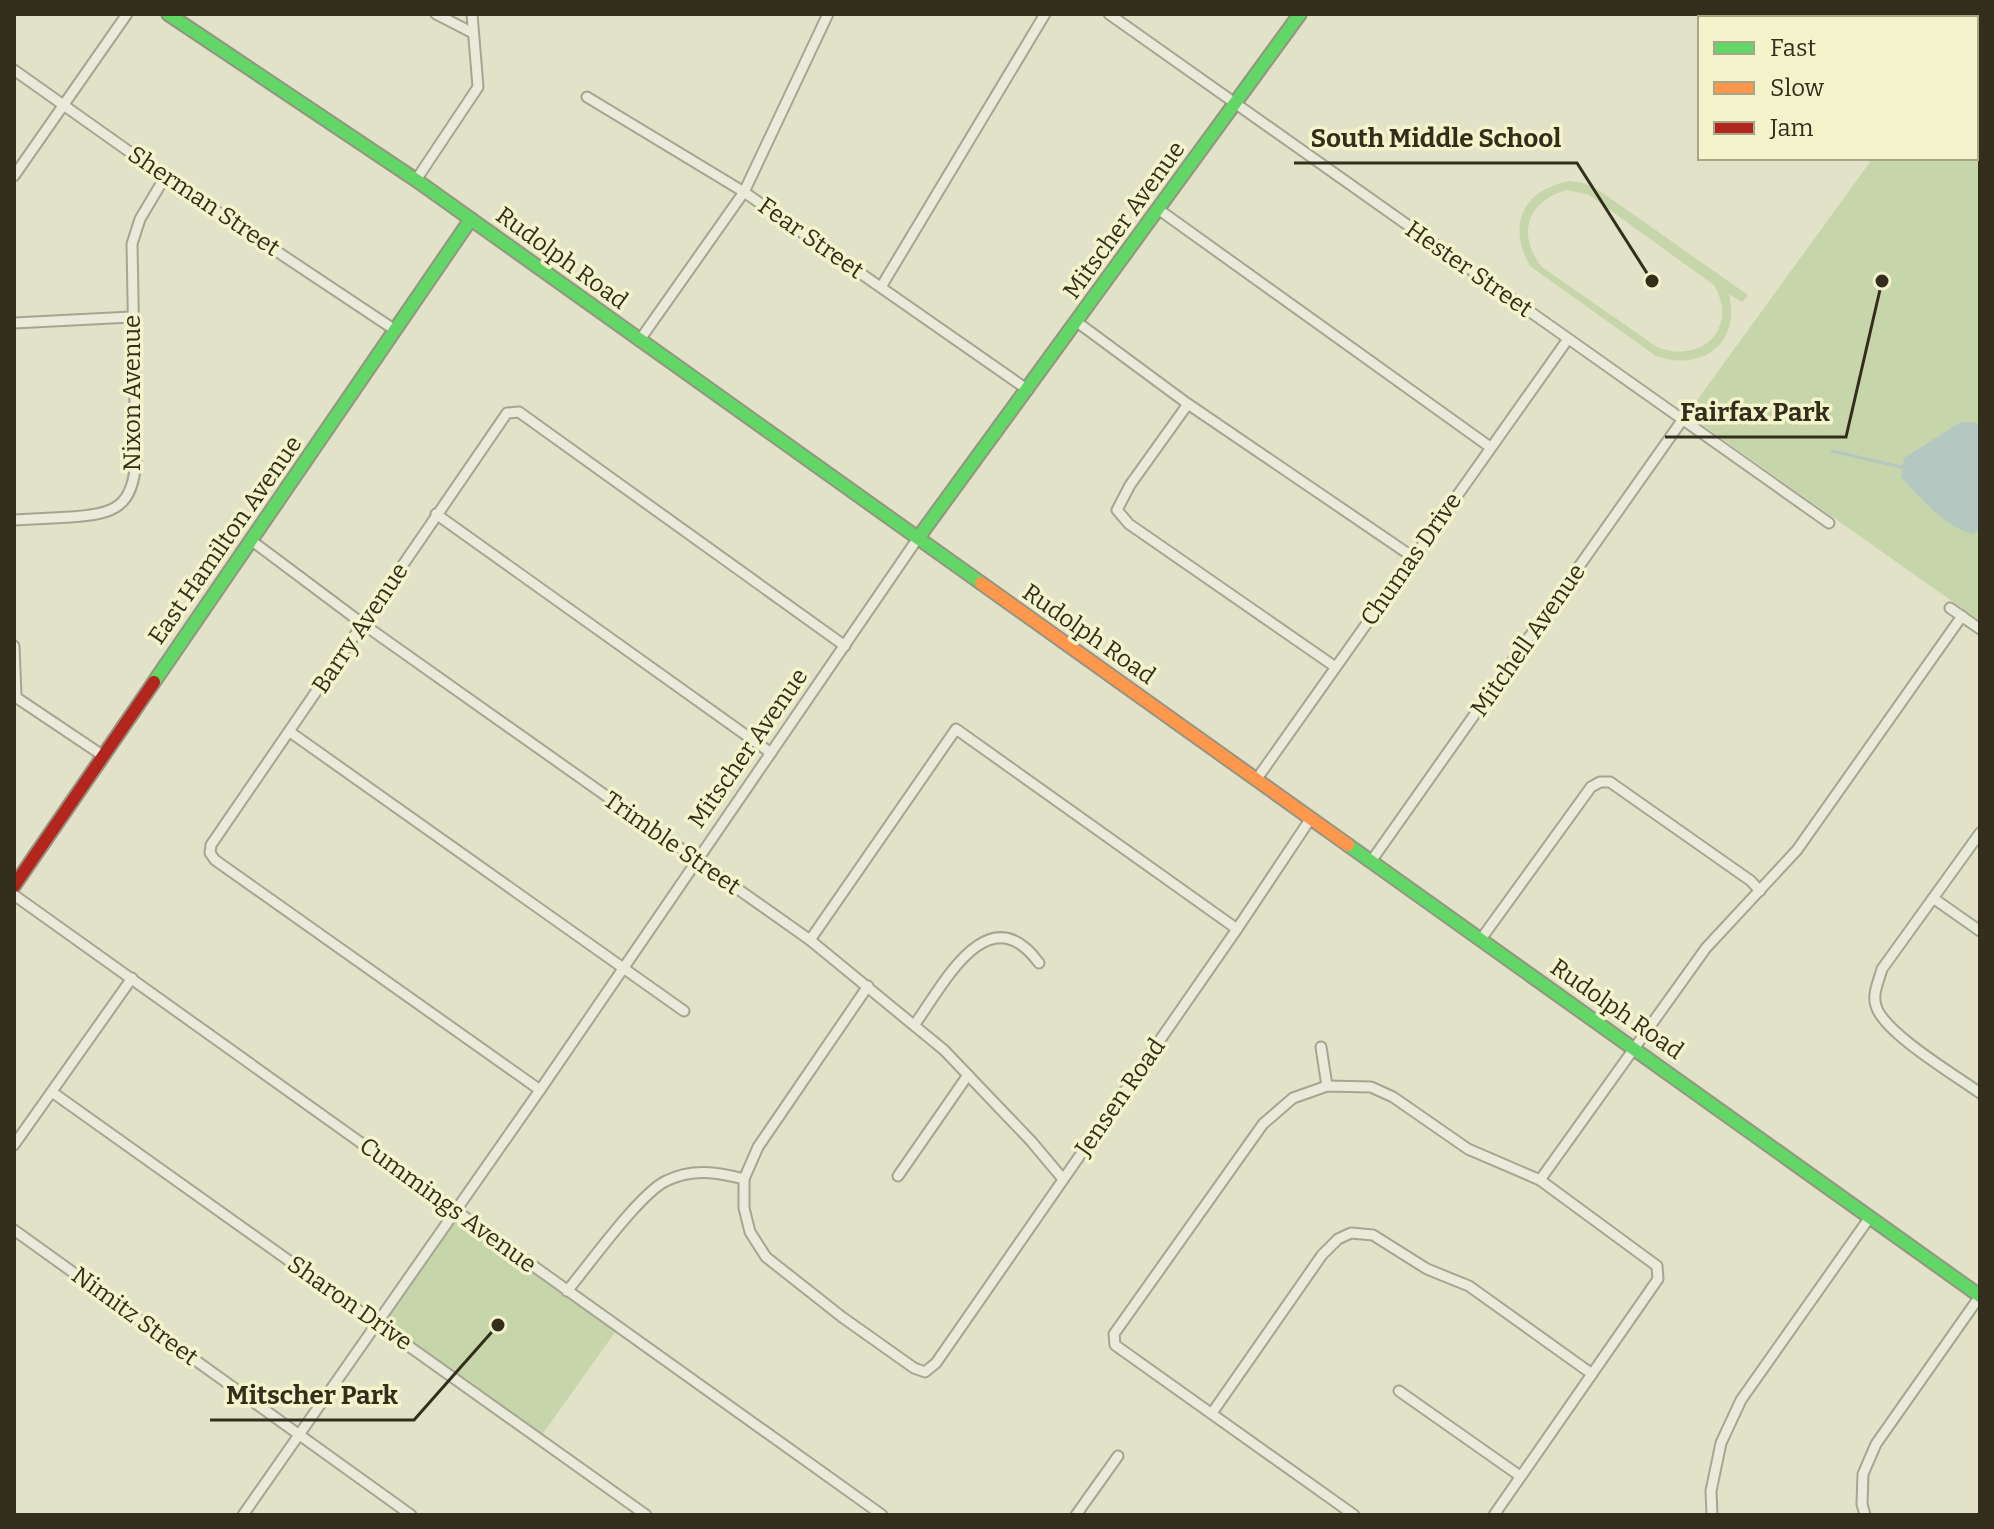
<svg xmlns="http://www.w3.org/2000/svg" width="1994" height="1529" font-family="Bitter,serif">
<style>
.green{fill:#c7d5aa;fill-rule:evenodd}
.water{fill:#b4c8c1}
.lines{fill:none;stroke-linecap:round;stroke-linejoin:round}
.stream{stroke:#b4c8c1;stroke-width:3}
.street-casing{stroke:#a6a592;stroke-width:13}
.fast-casing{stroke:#959482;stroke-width:16}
.slow-casing{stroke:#959482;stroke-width:16}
.jam-casing{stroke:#959482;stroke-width:16}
.street{stroke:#e9ead9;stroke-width:9}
.fast{stroke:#63d668;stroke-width:12}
.slow{stroke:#ff974d;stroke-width:12}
.jam{stroke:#b3261e;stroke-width:12}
.labels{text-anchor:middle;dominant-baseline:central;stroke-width:7;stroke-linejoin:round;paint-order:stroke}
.street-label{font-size:24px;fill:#332e1b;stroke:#f3f4cc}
.leader{fill:none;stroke:#332e1b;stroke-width:3}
.callout-dot{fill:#332e1b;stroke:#f3f4cc;stroke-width:3}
.callout-label{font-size:26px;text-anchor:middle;font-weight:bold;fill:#332e1b;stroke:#f3f4cc;stroke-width:7;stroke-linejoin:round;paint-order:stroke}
</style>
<rect width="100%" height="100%" fill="#e1e2c8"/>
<g class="green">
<path d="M 1978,14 L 1980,14 L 1980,621 L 1687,414 L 1873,158 L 1976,158 L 1975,18 Z"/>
<path d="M 1569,181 L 1583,183 L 1597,189 L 1748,295 L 1742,302 L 1729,294 C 1741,344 1702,372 1656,356 L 1530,266 C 1507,226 1522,190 1569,181 ZM 1567,190 L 1589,195 L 1714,285 C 1739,328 1702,365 1657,347 L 1542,267 C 1516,235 1527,201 1567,190 Z"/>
<path d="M 456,1210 L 618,1328 L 539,1439 L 378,1322 Z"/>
</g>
<path class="water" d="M 1961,422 L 1976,422 L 1980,430 L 1980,517 L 1978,530 L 1972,534 C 1943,526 1921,498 1901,477 L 1904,458 Z"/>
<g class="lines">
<path class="stream" d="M 1832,451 L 1906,468"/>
<g class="street-casing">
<g id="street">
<path d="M 436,14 L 473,33"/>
<path d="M 1109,14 L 1829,523"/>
<path d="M 14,70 L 165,177 L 395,330"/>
<path d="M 587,97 L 744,192 L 1028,390"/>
<path d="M 14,176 L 127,14"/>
<path d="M 416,180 L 478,87 L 472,14"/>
<path d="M 1158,209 L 1490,447"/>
<path d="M 881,287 L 1045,14"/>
<path d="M 1077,322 L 1188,404 L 1413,557"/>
<path d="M 14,323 L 131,317"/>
<path d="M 639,341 L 744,192 L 828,14"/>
<path d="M 1188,404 L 1130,485 L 1117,510 L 1129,524 L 1334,666"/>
<path d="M 436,514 L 771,753"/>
<path d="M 14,520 C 33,519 52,518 71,517 C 115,514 133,507 136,460 L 132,244 L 140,219 L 165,177"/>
<path d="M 252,541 L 363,624 L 810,940 L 944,1050 L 1031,1141 L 1063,1179"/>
<path d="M 1950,608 L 1980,629"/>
<path d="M 14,646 L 16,696"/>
<path d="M 14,696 L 102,755"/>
<path d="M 290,732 L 684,1011"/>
<path d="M 1256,780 L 1568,339"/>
<path d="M 1980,833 L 1882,969 C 1879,980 1872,994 1876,1006 C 1884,1033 1955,1075 1980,1093"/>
<path d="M 1372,860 L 1683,419"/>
<path d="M 14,895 L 882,1515"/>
<path d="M 1933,898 L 1980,931"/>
<path d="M 1481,939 L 1591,787 L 1600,782 L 1610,782 L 1751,881 L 1760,891"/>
<path d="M 810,940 L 956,729 L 1237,929"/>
<path d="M 868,986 L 758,1147 L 744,1179 L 744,1208 L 750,1232 L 766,1257 L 842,1317 L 914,1368 L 925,1372 L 936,1363 L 1237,929 L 1311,818"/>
<path d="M 915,1024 C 944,984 988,894 1039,963"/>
<path d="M 1321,1047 L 1327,1086"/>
<path d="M 540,1090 L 215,860 L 210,853 L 211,845 L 507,413 L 519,412 L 845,646"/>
<path d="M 52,1092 L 646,1515"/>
<path d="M 14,1145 L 132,978"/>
<path d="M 898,1176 L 968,1075"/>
<path d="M 1540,1180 L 1706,948 L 1797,850 L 1962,616"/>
<path d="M 14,1230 L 411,1515"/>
<path d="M 567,1291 C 588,1266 640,1193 666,1181 C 692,1168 717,1172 744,1179"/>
<path d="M 1399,1391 L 1520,1476"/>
<path d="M 1212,1413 L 1322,1255 L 1338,1239 L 1351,1233 L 1373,1235 L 1427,1269 L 1469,1286 L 1592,1374"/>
<path d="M 243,1515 L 540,1090 L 918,538"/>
<path d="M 1076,1515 L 1118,1456"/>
<path d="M 1354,1515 L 1115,1345 L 1114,1334 L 1263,1124 L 1293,1098 L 1327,1086 L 1371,1087 L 1393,1097 L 1468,1149 L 1540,1180 L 1657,1266 L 1658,1279 L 1494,1515"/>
<path d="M 1712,1515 L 1711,1491 L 1721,1443 L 1741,1400 L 1870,1217"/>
<path d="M 1865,1515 L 1862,1504 L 1863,1474 L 1876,1444 L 1980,1296"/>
</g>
</g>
<g class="fast-casing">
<g id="fast">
<path d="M 168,14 L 416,180 L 981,583"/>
<path d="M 918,538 L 1300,14"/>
<path d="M 154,682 L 471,219"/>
<path d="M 1348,845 L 1980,1296"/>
</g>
</g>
<g class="slow-casing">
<path id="slow" d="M 981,583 L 1348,845"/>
</g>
<g class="jam-casing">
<path id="jam" d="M 14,886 L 154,682"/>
</g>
<use href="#street" class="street"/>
<use href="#fast" class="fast"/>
<use href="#slow" class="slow"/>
<use href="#jam" class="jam"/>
</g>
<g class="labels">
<g class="street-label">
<text transform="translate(204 201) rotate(34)">Sherman Street</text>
<text transform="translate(1124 220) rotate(-54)">Mitscher Avenue</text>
<text transform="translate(811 238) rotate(35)">Fear Street</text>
<text transform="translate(562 258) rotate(36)">Rudolph Road</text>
<text transform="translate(1469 269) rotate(35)">Hester Street</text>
<text transform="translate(132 393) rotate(-90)">Nixon Avenue</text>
<text transform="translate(225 540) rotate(-55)">East Hamilton Avenue</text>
<text transform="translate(1411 559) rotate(-55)">Chumas Drive</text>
<text transform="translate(360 628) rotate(-56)">Barry Avenue</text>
<text transform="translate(1089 634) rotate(35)">Rudolph Road</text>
<text transform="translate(1528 640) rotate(-55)">Mitchell Avenue</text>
<text transform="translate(748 748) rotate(-55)">Mitscher Avenue</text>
<text transform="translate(672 843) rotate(35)">Trimble Street</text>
<text transform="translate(1617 1009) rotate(35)">Rudolph Road</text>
<text transform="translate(1120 1097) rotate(-55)">Jensen Road</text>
<text transform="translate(448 1205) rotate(36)">Cummings Avenue</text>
<text transform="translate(350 1303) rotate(35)">Sharon Drive</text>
<text transform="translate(135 1316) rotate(36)">Nimitz Street</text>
</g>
</g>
<path class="leader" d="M1652 281L1577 163H1294M1882 281L1846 437H1665M498 1325L414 1420H210"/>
<g class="callout-dot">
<circle cx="1652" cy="281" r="8"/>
<circle cx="1882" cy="281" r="8"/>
<circle cx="498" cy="1325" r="8"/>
</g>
<g class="callout-label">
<text x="1436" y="147">South Middle School</text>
<text x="1755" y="421">Fairfax Park</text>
<text x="312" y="1404">Mitscher Park</text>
</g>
<rect width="1994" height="1529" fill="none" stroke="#332e1b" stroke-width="32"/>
<rect x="1698" y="16" width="280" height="144" fill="#f3f4cc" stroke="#a6a585" stroke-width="2"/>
<rect x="1714" y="42" width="40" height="12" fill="#63d668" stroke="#a6a585" stroke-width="2"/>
<text x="1770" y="56" font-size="24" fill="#332e1b">Fast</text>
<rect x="1714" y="82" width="40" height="12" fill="#ff974d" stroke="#a6a585" stroke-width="2"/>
<text x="1770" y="96" font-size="24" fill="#332e1b">Slow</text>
<rect x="1714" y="122" width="40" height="12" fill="#b3261e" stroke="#a6a585" stroke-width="2"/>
<text x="1770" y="136" font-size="24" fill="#332e1b">Jam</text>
</svg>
